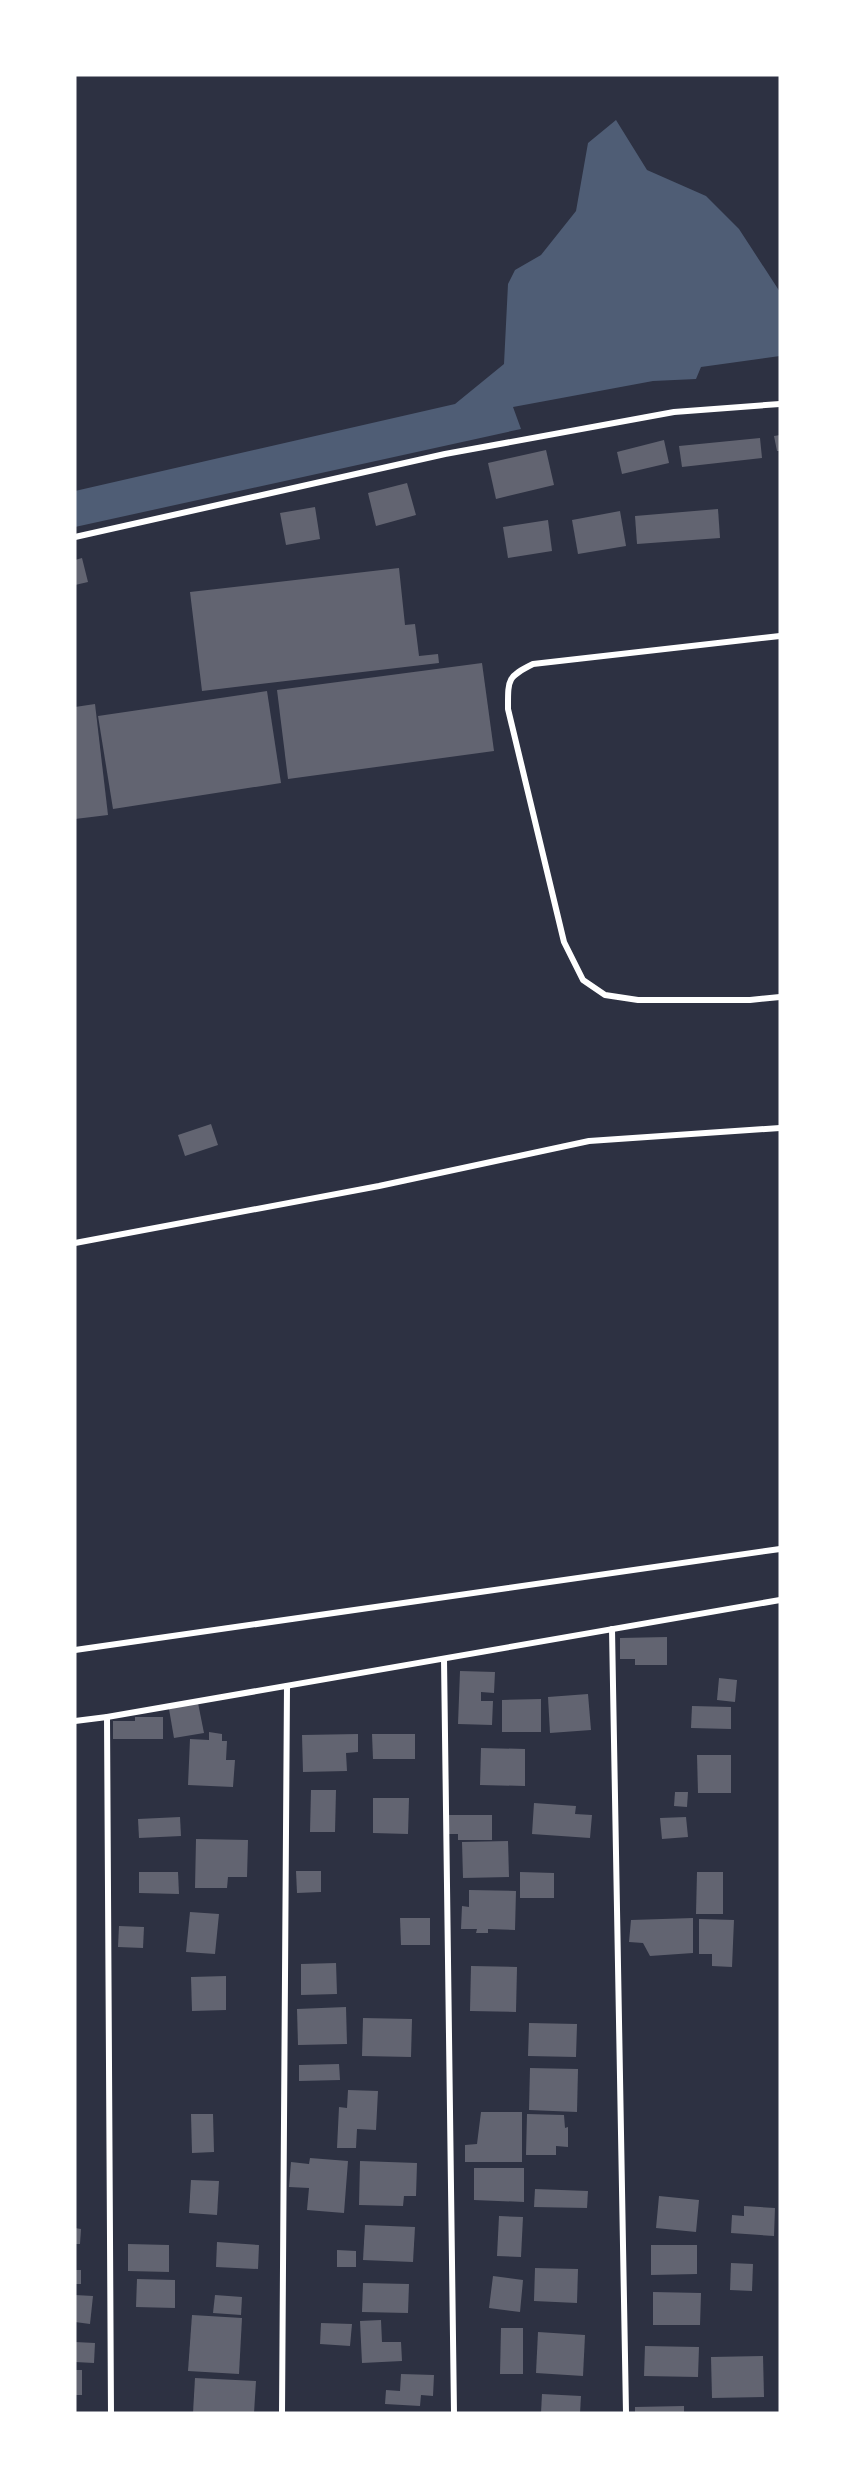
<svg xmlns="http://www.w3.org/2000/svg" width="855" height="2488" font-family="'Varela Round',sans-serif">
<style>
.water{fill:#4f5d75}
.building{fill:#626471}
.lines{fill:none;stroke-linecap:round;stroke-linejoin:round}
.minor{stroke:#fff;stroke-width:6}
</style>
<rect width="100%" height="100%" fill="#2d3142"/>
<path class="water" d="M 616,120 L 647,170 L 706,196 L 739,229 L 780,292 L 780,356 L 701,367 L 696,379 L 653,381 L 513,407 L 521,429 L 75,527 L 75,491 L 455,404 L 504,364 L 508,284 L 515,270 L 541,255 L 576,211 L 588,143 Z"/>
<g class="building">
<path d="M 780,435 L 780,451 L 777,451 L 774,436 Z"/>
<path d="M 760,438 L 762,458 L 682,467 L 679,446 Z"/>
<path d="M 664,440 L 669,463 L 622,474 L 617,452 Z"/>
<path d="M 546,450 L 554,485 L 496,499 L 488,463 Z"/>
<path d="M 407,483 L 416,515 L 376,526 L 368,493 Z"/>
<path d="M 315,507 L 320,539 L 286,545 L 280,513 Z"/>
<path d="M 718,509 L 720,538 L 637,544 L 635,516 Z"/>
<path d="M 620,511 L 626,546 L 578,554 L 572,520 Z"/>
<path d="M 548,520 L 552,551 L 508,558 L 503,527 Z"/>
<path d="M 82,558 L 88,582 L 75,585 L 75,560 Z"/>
<path d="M 399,568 L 405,625 L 415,624 L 419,656 L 438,654 L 439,663 L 202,691 L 190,592 Z"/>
<path d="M 482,663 L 494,751 L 288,779 L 277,690 Z"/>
<path d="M 267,691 L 281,783 L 113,809 L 98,716 Z"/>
<path d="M 95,704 L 108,815 L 75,819 L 75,707 Z"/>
<path d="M 211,1124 L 218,1145 L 185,1156 L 178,1135 Z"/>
<path d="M 667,1637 L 667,1665 L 635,1665 L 635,1659 L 620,1659 L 620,1638 Z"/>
<path d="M 460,1671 L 495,1672 L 494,1693 L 481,1692 L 481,1701 L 493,1701 L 492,1725 L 458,1724 Z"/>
<path d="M 719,1678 L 737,1680 L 735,1702 L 717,1700 Z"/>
<path d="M 588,1694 L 591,1730 L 550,1733 L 548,1697 Z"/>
<path d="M 541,1699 L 541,1732 L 502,1732 L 502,1700 Z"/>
<path d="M 198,1703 L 204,1733 L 174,1738 L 169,1709 Z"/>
<path d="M 692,1706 L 731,1707 L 731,1729 L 691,1728 Z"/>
<path d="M 135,1717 L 163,1717 L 163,1739 L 113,1739 L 113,1721 L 135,1721 Z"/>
<path d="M 209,1732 L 222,1734 L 222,1741 L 227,1741 L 226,1760 L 235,1760 L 233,1787 L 188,1785 L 190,1739 L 209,1740 Z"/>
<path d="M 358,1734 L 358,1752 L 346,1753 L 347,1771 L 303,1772 L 302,1735 Z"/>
<path d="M 372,1734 L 415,1734 L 415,1759 L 373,1759 Z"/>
<path d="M 481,1748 L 525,1749 L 525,1786 L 480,1785 Z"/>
<path d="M 697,1755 L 731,1755 L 731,1793 L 698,1793 Z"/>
<path d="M 311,1790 L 336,1790 L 335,1832 L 310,1832 Z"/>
<path d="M 675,1792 L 688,1792 L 687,1807 L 674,1806 Z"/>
<path d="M 373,1798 L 409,1798 L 408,1834 L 373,1833 Z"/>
<path d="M 534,1803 L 576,1806 L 575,1814 L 592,1815 L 590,1838 L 532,1834 Z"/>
<path d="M 449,1815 L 492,1815 L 492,1840 L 458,1840 L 458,1834 L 449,1834 Z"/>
<path d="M 180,1817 L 181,1836 L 139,1838 L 138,1819 Z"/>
<path d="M 686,1817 L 688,1837 L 662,1839 L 660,1818 Z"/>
<path d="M 196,1839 L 248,1840 L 247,1877 L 228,1877 L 227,1888 L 195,1888 Z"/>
<path d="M 508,1841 L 509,1877 L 463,1878 L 462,1842 Z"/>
<path d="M 296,1871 L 321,1871 L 321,1892 L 297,1893 Z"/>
<path d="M 139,1872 L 178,1872 L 179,1894 L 139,1893 Z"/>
<path d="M 520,1872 L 554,1873 L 554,1898 L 520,1898 Z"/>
<path d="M 697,1872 L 723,1872 L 723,1914 L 696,1914 Z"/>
<path d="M 469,1890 L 516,1891 L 515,1930 L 488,1929 L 488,1933 L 476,1933 L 477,1929 L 461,1929 L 462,1906 L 469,1907 Z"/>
<path d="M 190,1912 L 219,1914 L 215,1954 L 186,1952 Z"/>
<path d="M 400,1918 L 430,1918 L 430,1945 L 401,1945 Z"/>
<path d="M 693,1918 L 693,1953 L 650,1956 L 643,1943 L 629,1942 L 631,1920 Z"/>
<path d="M 699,1919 L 734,1920 L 732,1967 L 712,1966 L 712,1954 L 699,1954 Z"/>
<path d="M 119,1926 L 144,1927 L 143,1948 L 118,1947 Z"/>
<path d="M 336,1963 L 337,1994 L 301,1995 L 301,1964 Z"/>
<path d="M 471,1966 L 517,1967 L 516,2012 L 470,2011 Z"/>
<path d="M 226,1976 L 226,2010 L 192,2011 L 191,1977 Z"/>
<path d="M 346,2007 L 347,2044 L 298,2045 L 297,2009 Z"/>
<path d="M 363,2018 L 412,2019 L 411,2057 L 362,2056 Z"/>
<path d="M 529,2023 L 577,2024 L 576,2057 L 528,2056 Z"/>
<path d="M 339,2064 L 340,2080 L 299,2081 L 299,2065 Z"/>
<path d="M 530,2068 L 578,2069 L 577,2112 L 529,2110 Z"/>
<path d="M 348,2090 L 378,2091 L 376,2130 L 357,2129 L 356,2148 L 337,2148 L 339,2107 L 347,2108 Z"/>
<path d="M 481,2112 L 522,2112 L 522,2162 L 465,2162 L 465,2145 L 477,2144 Z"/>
<path d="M 191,2114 L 213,2114 L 214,2152 L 192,2153 Z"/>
<path d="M 527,2114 L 564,2115 L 565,2128 L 568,2127 L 568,2147 L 556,2146 L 556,2155 L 526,2155 Z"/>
<path d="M 310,2158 L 348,2161 L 344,2213 L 307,2210 L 309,2188 L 289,2187 L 291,2162 L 309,2164 Z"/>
<path d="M 360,2161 L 417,2163 L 416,2196 L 404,2196 L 403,2206 L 359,2205 Z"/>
<path d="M 474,2168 L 524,2168 L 524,2202 L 474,2200 Z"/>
<path d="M 191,2180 L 219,2181 L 217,2215 L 189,2213 Z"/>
<path d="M 535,2189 L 588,2191 L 587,2208 L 534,2207 Z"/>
<path d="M 659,2196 L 699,2200 L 696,2232 L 656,2228 Z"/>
<path d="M 744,2206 L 775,2208 L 774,2236 L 731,2233 L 732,2215 L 744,2216 Z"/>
<path d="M 499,2216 L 523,2217 L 521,2257 L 497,2256 Z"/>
<path d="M 365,2225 L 415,2227 L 413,2262 L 363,2260 Z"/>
<path d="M 75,2228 L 81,2229 L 80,2244 L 75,2244 Z"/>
<path d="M 217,2242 L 259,2245 L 258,2269 L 216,2267 Z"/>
<path d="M 128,2244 L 169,2245 L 169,2272 L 128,2271 Z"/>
<path d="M 651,2245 L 697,2245 L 697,2274 L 651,2275 Z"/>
<path d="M 337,2250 L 356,2251 L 356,2267 L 337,2267 Z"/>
<path d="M 731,2263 L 753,2264 L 752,2291 L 730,2290 Z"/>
<path d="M 535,2268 L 578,2269 L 577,2303 L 534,2301 Z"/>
<rect x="75" y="2270" width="6" height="14"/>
<path d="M 493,2276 L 523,2280 L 520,2312 L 489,2308 Z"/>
<path d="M 137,2279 L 175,2280 L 175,2308 L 136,2307 Z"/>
<path d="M 363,2283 L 409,2284 L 408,2313 L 362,2312 Z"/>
<path d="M 653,2292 L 701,2293 L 700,2325 L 653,2325 Z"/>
<path d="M 75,2295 L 93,2296 L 90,2324 L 75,2322 Z"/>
<path d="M 215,2295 L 242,2297 L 241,2315 L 213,2313 Z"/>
<path d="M 192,2315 L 242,2318 L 239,2374 L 188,2371 Z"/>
<path d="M 381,2320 L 382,2342 L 401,2342 L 402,2361 L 362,2363 L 360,2321 Z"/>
<path d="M 321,2323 L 352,2324 L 350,2346 L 320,2344 Z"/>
<path d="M 501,2328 L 523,2328 L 523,2374 L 500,2374 Z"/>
<path d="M 538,2332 L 585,2335 L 583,2376 L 536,2373 Z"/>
<path d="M 75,2342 L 95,2343 L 94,2363 L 75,2362 Z"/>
<path d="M 645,2346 L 699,2347 L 698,2377 L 644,2376 Z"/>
<path d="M 763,2356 L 764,2397 L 712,2398 L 711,2357 Z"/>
<rect x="75" y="2370" width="7" height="25"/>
<path d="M 401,2374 L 434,2375 L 433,2396 L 421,2395 L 420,2406 L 385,2404 L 386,2390 L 400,2391 Z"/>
<path d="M 195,2378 L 256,2381 L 254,2413 L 193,2413 Z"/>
<path d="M 542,2394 L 581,2396 L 580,2413 L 541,2413 Z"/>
<path d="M 684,2406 L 684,2413 L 635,2413 L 635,2407 Z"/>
</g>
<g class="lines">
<g class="minor">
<path d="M 75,537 L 445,454 L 674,412 L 780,404"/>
<path d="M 780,636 L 533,664 C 507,677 508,679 508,709 L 564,942 L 583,980 L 605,995 L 638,1000 L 750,1000 L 780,997"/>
<path d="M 75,1243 L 379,1186 L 589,1141 L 780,1128"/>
<path d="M 612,1629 L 626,2413"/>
<path d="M 75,1650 L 780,1549"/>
<path d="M 444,1659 L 454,2413"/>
<path d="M 107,1717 L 111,2413"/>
<path d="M 75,1721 L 107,1717 L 780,1600"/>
<path d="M 282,2413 L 287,1686"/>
</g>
</g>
<rect width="855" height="2488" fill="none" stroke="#ffffff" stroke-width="153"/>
</svg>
